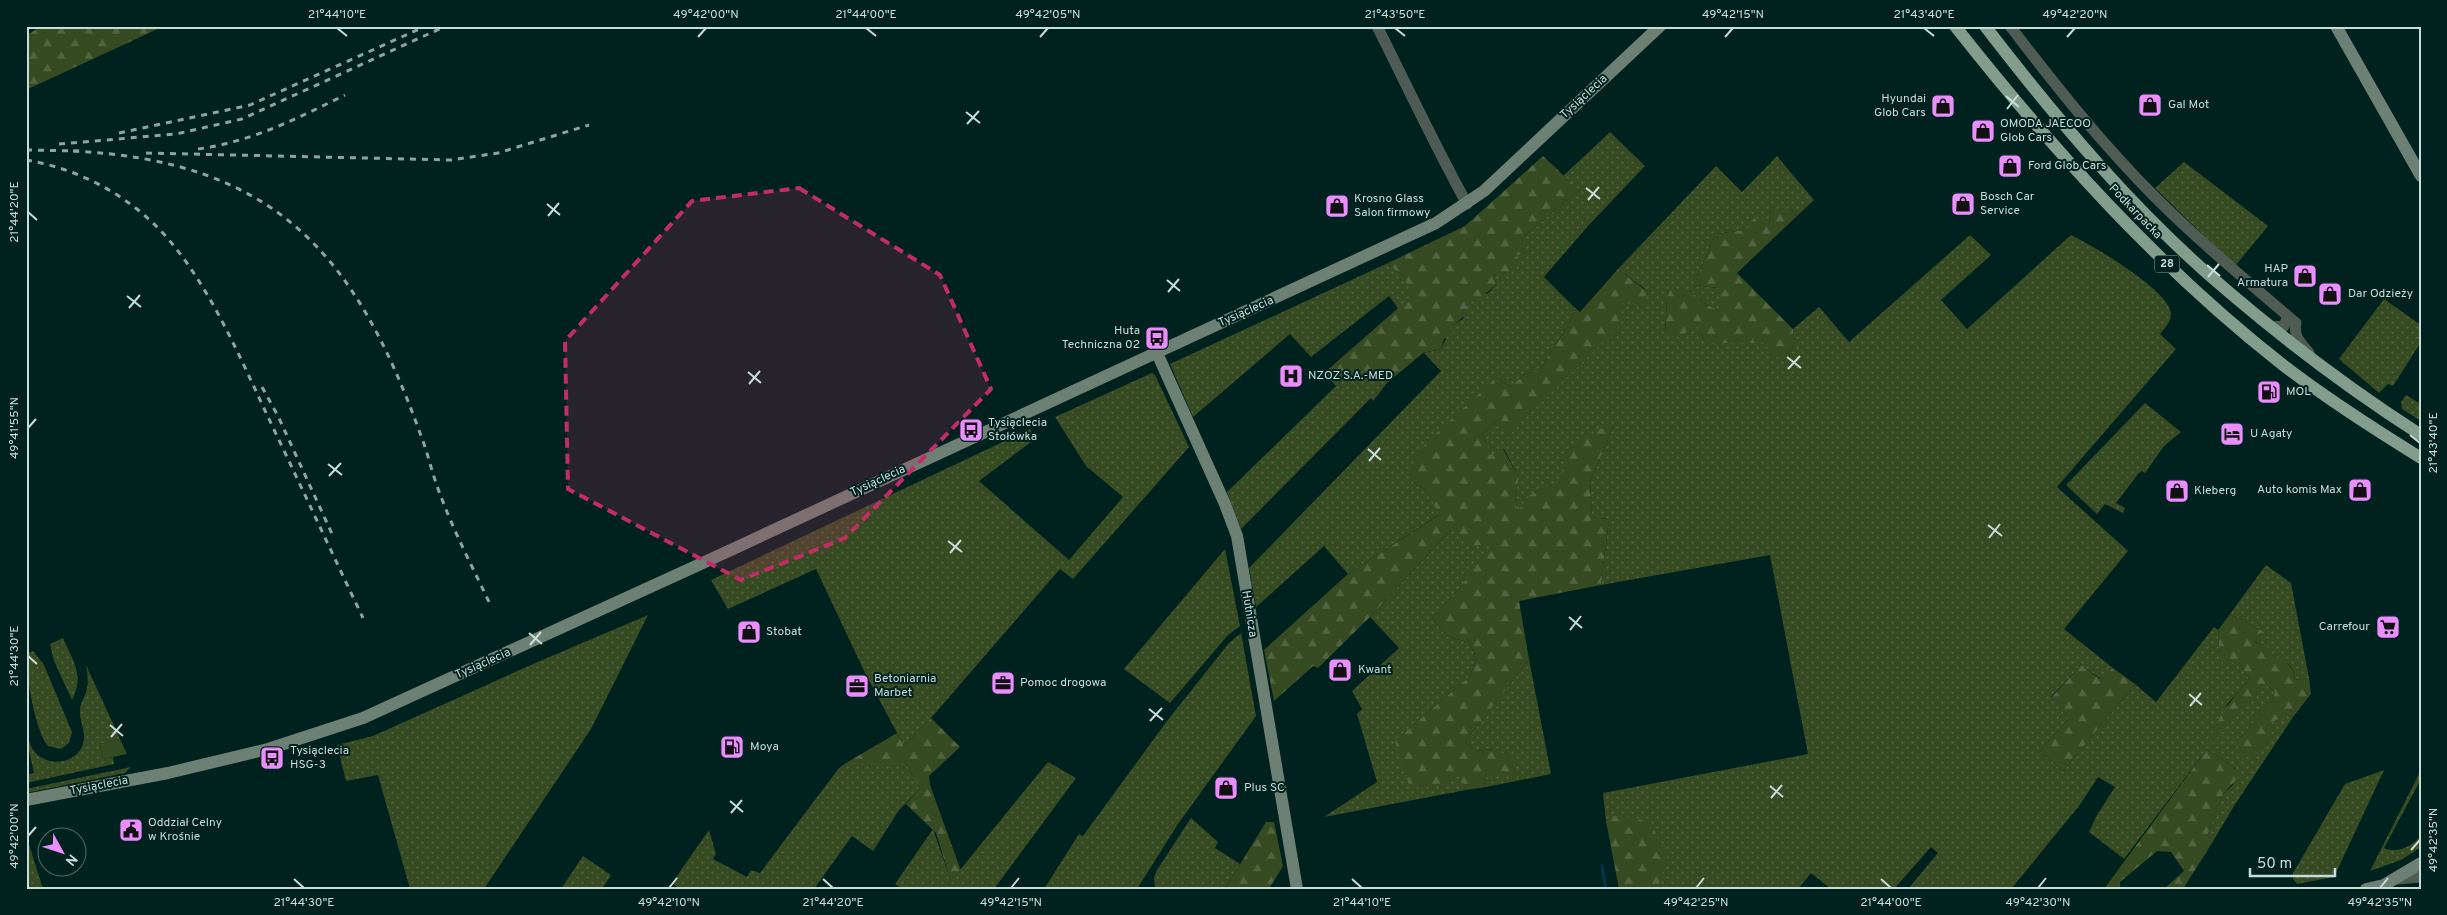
<svg xmlns="http://www.w3.org/2000/svg" width="2447" height="915" font-family="Overpass,sans-serif">
<style>
.grass{fill:url(#grass-dots)}
.forest{fill:url(#forest-firs)}
.pitch{fill:#364b22}
.lines{fill:none;stroke-linecap:round;stroke-linejoin:round}
.stream{stroke:#023550;stroke-width:3}
.street{stroke:#4f5c54;stroke-width:11}
.secondary{stroke:#6d8074;stroke-width:12}
.primary{stroke:#839d8d;stroke-width:12}
.rail{stroke:#8da5a2;stroke-width:3;stroke-dasharray:6 6;stroke-linecap:butt}
.marked{fill:#c32c68;fill-opacity:0.2;stroke:#c32c68;stroke-width:4;stroke-dasharray:10 6;stroke-linejoin:round}
.ticks{fill:none;stroke:#c8dcd9;stroke-width:2}
.labels{text-anchor:middle;dominant-baseline:central;stroke-width:4;stroke-linejoin:round;paint-order:stroke}
.shield{fill:#00221f;stroke:#8ca4a1;stroke-width:1}
.shield-label{font-size:11px;font-weight:bold;fill:#c8dcd9}
.street-label{font-size:12px;fill:#c8dcd9;stroke:#00221f}
.poi-label{font-size:12px;fill:#c8dcd9;stroke:#00221f;text-anchor:start}
.neatline{fill:none;stroke:#c8dcd9;stroke-width:2}
.ticks-label{font-size:12px;text-anchor:middle;fill:#c8dcd9}
</style>
<defs>
<pattern id="grass-dots" width="8" height="8" patternUnits="userSpaceOnUse" patternTransform="scale(1.25)"><rect width="8" height="8" fill="#364b22"/><path d="M2 2h.1M6 6h.1" fill="none" stroke="#526442" stroke-width="1.8" stroke-linecap="round"/></pattern>
<pattern id="forest-firs" width="22" height="20" patternUnits="userSpaceOnUse" patternTransform="scale(1.25)"><rect width="22" height="20" fill="#364b22"/><path d="M5 1l3.5 6h-7zM16 11l3.5 6h-7z" fill="#526442"/></pattern>
</defs>
<rect width="100%" height="100%" fill="#00221f"/>
<g class="grass">
<path d="M 1610,132 L 1645,166 L 1588,226 L 1544,277 L 1574,307 L 1571,320 L 1541,368 L 1524,375 L 1510,387 L 1497,377 L 1413,482 L 1427,491 L 1440,514 L 1348,574 L 1324,546 L 1256,607 L 1249,568 L 1441,371 L 1424,353 L 1441,349 L 1452,325 L 1463,319 L 1467,301 L 1488,293 L 1497,284 L 1494,278 C 1497,267 1514,256 1524,253 L 1522,238 L 1579,190 L 1563,176 Z"/>
<path d="M 1777,156 L 1814,200 L 1797,216 L 1791,209 L 1771,209 L 1769,223 L 1746,230 L 1715,234 L 1694,285 L 1719,288 L 1719,310 L 1707,305 L 1689,290 L 1667,298 L 1665,334 L 1696,322 L 1706,343 L 1765,343 L 1791,362 L 1789,355 L 1795,342 L 1793,329 L 1819,307 L 1849,342 L 1970,235 L 1991,255 L 1941,300 L 1967,329 L 2071,235 C 2090,244 2173,292 2171,315 C 2171,322 2164,329 2160,334 L 2176,349 L 2057,487 L 2128,551 L 2064,629 L 2113,668 L 2101,679 L 2081,665 L 2051,697 L 2069,719 L 2040,751 L 2063,771 L 2135,684 L 2156,702 L 2214,627 L 2218,630 L 2219,656 L 2239,663 L 2249,679 L 2225,707 L 2266,683 L 2275,692 L 2271,702 L 2238,740 L 2285,714 L 2293,717 L 2234,806 L 2212,843 L 2208,833 L 2223,794 L 2233,785 L 2237,770 L 2207,749 L 2124,859 L 2089,832 L 2097,815 L 2115,787 L 2098,777 L 2079,806 L 2011,889 L 1908,889 L 1938,853 L 1931,847 L 1894,889 L 1831,889 L 1811,873 L 1798,889 L 1657,889 L 1611,816 L 1606,821 L 1603,793 L 1808,754 L 1770,555 L 1601,585 L 1609,519 L 1592,517 L 1590,482 L 1614,425 L 1567,450 L 1561,482 L 1531,494 L 1517,513 L 1515,493 L 1519,478 L 1504,449 L 1490,456 L 1483,434 L 1501,417 L 1507,438 L 1622,303 L 1645,289 L 1618,269 L 1716,166 L 1742,192 Z"/>
<path d="M 2184,162 L 2268,226 L 2235,266 L 2155,188 Z"/>
<path d="M 1388,263 L 1402,276 L 1414,295 L 1398,308 L 1389,296 L 1311,357 L 1290,334 L 1193,417 L 1170,364 Z"/>
<path d="M 2384,299 L 2421,325 L 2421,342 L 2393,386 L 2388,384 L 2379,393 L 2339,359 Z"/>
<path d="M 1360,368 L 1387,383 L 1373,401 L 1371,398 L 1241,529 L 1227,492 L 1336,386 Z"/>
<path d="M 1152,373 L 1155,375 L 1189,447 L 1073,579 L 1060,569 L 931,718 L 904,746 L 865,673 L 816,569 L 728,609 L 711,580 L 1030,429 L 1035,439 L 979,481 L 1069,560 L 1123,497 L 1086,466 L 1055,417 Z"/>
<path d="M 2406,395 L 2421,404 L 2421,421 L 2402,409 L 2401,402 Z"/>
<path d="M 2145,403 L 2181,432 L 2164,446 L 2145,473 L 2142,471 L 2138,474 L 2116,503 L 2125,508 L 2123,513 L 2105,504 L 2097,514 L 2066,485 Z"/>
<path d="M 1453,527 L 1493,544 L 1459,589 L 1432,618 L 1446,636 L 1470,643 L 1476,661 L 1470,676 L 1395,741 L 1457,771 L 1466,790 L 1324,817 L 1377,782 L 1357,714 L 1362,709 L 1352,691 L 1399,648 L 1370,617 Z"/>
<path d="M 1225,549 L 1240,626 L 1228,635 L 1170,703 L 1124,669 Z"/>
<path d="M 2266,565 L 2291,583 L 2309,678 L 2295,680 C 2293,658 2283,666 2272,654 C 2266,648 2264,645 2255,642 L 2263,631 L 2230,614 Z"/>
<path d="M 648,615 L 591,729 L 484,889 L 410,889 L 378,775 L 346,781 L 337,745 L 373,736 L 540,661 Z"/>
<path d="M 1241,633 L 1256,716 L 1178,824 L 1137,889 L 1044,889 L 1079,834 L 1083,836 L 1167,721 L 1229,643 Z"/>
<path d="M 63,638 C 73,662 85,675 72,700 L 54,661 L 50,644 Z"/>
<path d="M 33,651 L 44,665 L 72,732 L 69,743 L 61,749 L 48,746 C 35,732 26,674 26,654 Z"/>
<path d="M 1529,659 L 1551,774 L 1486,787 L 1483,778 L 1494,749 L 1475,751 L 1465,742 Z"/>
<path d="M 86,665 L 120,739 L 100,744 L 103,759 L 113,757 L 114,764 L 26,783 L 26,775 L 34,773 L 26,737 L 26,726 C 28,733 28,742 32,748 C 43,767 72,766 82,747 C 88,733 79,723 80,710 C 80,704 83,700 85,695 C 89,685 88,676 86,665 Z"/>
<path d="M 1048,762 L 1076,778 L 994,889 L 902,889 L 895,884 L 933,829 L 951,881 Z"/>
<path d="M 846,763 L 906,763 L 920,789 L 899,810 L 873,851 L 852,836 L 814,889 L 680,889 L 672,883 L 709,830 L 716,854 L 713,859 L 747,877 L 751,870 L 760,873 L 839,768 Z"/>
<path d="M 131,767 L 125,773 L 26,793 L 26,789 Z"/>
<path d="M 2384,770 L 2334,877 L 2297,884 L 2293,879 L 2293,873 L 2345,784 Z"/>
<path d="M 2421,770 L 2421,779 L 2384,848 C 2396,854 2414,846 2421,835 L 2421,847 L 2401,860 L 2370,871 Z"/>
<path d="M 1191,818 L 1218,842 L 1215,848 L 1240,864 L 1225,889 L 1155,887 L 1154,878 L 1157,870 Z"/>
<path d="M 26,835 L 43,889 L 26,889 Z"/>
<path d="M 583,856 L 611,875 L 602,889 L 561,889 Z"/>
</g>
<g class="forest">
<path d="M 41,26 L 164,26 L 26,90 L 26,36 Z"/>
<path d="M 1543,156 L 1579,190 L 1522,238 L 1524,253 L 1516,256 L 1517,269 L 1502,278 L 1495,274 L 1494,278 L 1497,284 L 1478,300 L 1467,302 C 1468,315 1462,319 1452,325 L 1453,333 L 1444,339 L 1441,349 L 1423,353 L 1387,383 L 1360,368 L 1336,386 L 1324,373 L 1413,295 L 1402,276 L 1388,263 L 1465,226 Z"/>
<path d="M 1771,209 L 1791,209 L 1797,216 L 1737,273 L 1793,329 L 1795,342 L 1789,355 L 1791,362 L 1772,356 L 1765,343 L 1706,343 L 1696,322 L 1681,337 L 1665,334 L 1667,298 L 1671,289 L 1689,290 L 1707,305 L 1719,310 L 1719,288 L 1694,285 L 1715,234 L 1746,230 L 1754,218 L 1769,223 Z"/>
<path d="M 1618,269 L 1645,290 L 1647,304 L 1622,303 L 1618,328 L 1528,415 L 1506,439 L 1501,417 L 1483,434 L 1490,455 L 1503,449 L 1519,478 L 1515,493 L 1517,512 L 1531,494 L 1560,482 L 1567,450 L 1600,429 L 1614,425 L 1590,482 L 1592,517 L 1609,519 L 1601,585 L 1519,601 L 1529,659 L 1465,742 L 1475,751 L 1494,749 L 1516,760 L 1516,774 L 1483,778 L 1486,787 L 1466,790 L 1456,771 L 1443,786 L 1410,788 L 1395,741 L 1470,676 L 1476,661 L 1470,643 L 1446,636 L 1432,618 L 1459,589 L 1492,544 L 1466,546 L 1453,527 L 1370,617 L 1318,668 L 1313,666 L 1274,701 L 1264,650 L 1348,574 L 1439,515 L 1427,491 L 1413,482 L 1409,469 L 1426,443 L 1497,377 L 1510,387 L 1524,375 L 1541,368 L 1571,320 L 1574,307 L 1580,312 Z"/>
<path d="M 2230,614 L 2263,631 L 2255,642 L 2271,649 L 2273,655 C 2286,662 2293,664 2295,680 L 2309,678 L 2311,694 L 2293,717 L 2285,714 L 2268,725 L 2270,737 L 2256,758 L 2238,756 L 2238,740 L 2271,702 L 2275,692 L 2266,683 L 2207,749 L 2237,770 L 2238,778 L 2223,794 L 2208,833 L 2212,843 L 2183,889 L 2164,889 L 2184,871 L 2171,852 L 2157,851 L 2120,882 L 2120,889 L 2104,889 L 2207,749 C 2214,721 2230,701 2249,679 L 2239,663 L 2223,663 L 2219,656 L 2218,630 Z"/>
<path d="M 2081,665 L 2100,679 L 2113,668 L 2135,684 L 2063,771 L 2040,751 L 2069,719 L 2051,698 Z"/>
<path d="M 931,718 L 960,747 L 929,776 L 930,785 L 961,871 L 951,882 L 936,833 L 906,804 L 920,789 L 906,763 L 846,763 L 897,733 L 904,746 Z"/>
<path d="M 1611,816 C 1653,818 1651,821 1667,858 L 1657,889 L 1619,889 L 1606,821 Z"/>
<path d="M 1266,822 L 1274,822 L 1283,866 L 1269,889 L 1225,889 Z"/>
</g>
<path class="pitch" d="M 120,739 L 127,754 L 103,759 L 100,744 Z"/>
<g class="lines">
<path class="stream" d="M 1602,866 L 1606,889"/>
<g class="street">
<path d="M 1377,26 C 1407,86 1435,146 1467,204"/>
<path d="M 2010,26 C 2055,85 2102,144 2155,197 C 2200,242 2248,282 2296,323 C 2293,337 2301,343 2309,353"/>
<path d="M 2271,327 L 2284,326 L 2287,319 L 2286,315"/>
<path d="M 2397,879 L 2421,877"/>
</g>
<g class="secondary">
<path d="M 2336,26 L 2421,176"/>
<path d="M 1157,353 L 1225,504 L 1237,536 L 1297,889"/>
<path d="M 26,800 L 168,773 L 268,749 L 363,718 L 694,567 L 1436,223 L 1484,191 L 1660,26"/>
<path d="M 2366,889 L 2384,885 L 2421,863"/>
</g>
<g class="primary">
<path d="M 1955,26 C 2052,149 2159,268 2283,365 C 2327,399 2374,429 2421,458"/>
<path d="M 1985,26 C 2058,121 2138,216 2230,293 C 2291,345 2354,392 2421,435"/>
</g>
<g class="rail">
<path d="M 119,133 L 250,105 L 426,26"/>
<path d="M 59,144 L 176,134 L 242,119 L 446,26"/>
<path d="M 198,149 C 251,142 298,118 345,95"/>
<path d="M 26,150 L 79,151"/>
<path d="M 73,151 C 274,161 355,253 420,433 C 428,453 432,474 440,494 C 454,532 473,568 490,604"/>
<path d="M 146,153 L 451,160 L 498,153 L 589,125"/>
<path d="M 26,160 C 74,168 118,190 153,223 C 204,272 238,353 268,417 C 300,484 331,551 363,618"/>
<path d="M 262,387 L 278,416 L 333,536"/>
</g>
</g>
<path class="marked" d="M 799,188 L 940,275 L 991,389 L 845,538 L 741,580 L 568,489 L 565,341 L 692,201 Z"/>
<path class="ticks" d="M 337,28 L 347,36M 866,28 L 876,36M 1395,28 L 1405,36M 1924,28 L 1934,36M 698,37 L 706,28M 1040,37 L 1048,28M 1725,37 L 1733,28M 2067,37 L 2075,28M 2006,96 L 2019,107M 2007,109 L 2018,95M 966,112 L 980,123M 967,124 L 979,111M 1586,188 L 1600,199M 1588,200 L 1599,187M 547,204 L 560,215M 28,212 L 37,220M 548,216 L 559,203M 2207,265 L 2220,276M 2208,277 L 2219,264M 1167,280 L 1180,291M 1168,292 L 1179,279M 127,296 L 141,307M 129,308 L 140,295M 1787,357 L 1801,368M 1788,369 L 1800,356M 748,372 L 761,383M 749,384 L 760,371M 28,428 L 36,419M 2410,435 L 2420,443M 1368,449 L 1381,460M 1369,461 L 1380,448M 328,464 L 342,475M 329,476 L 341,463M 1988,525 L 2002,536M 1989,538 L 2000,524M 948,541 L 962,552M 950,553 L 961,540M 1569,617 L 1582,628M 1570,630 L 1581,616M 529,633 L 542,644M 530,645 L 541,632M 28,656 L 37,664M 2189,694 L 2202,705M 2190,706 L 2201,693M 1149,709 L 1163,720M 1150,721 L 1162,708M 110,725 L 123,736M 111,737 L 122,724M 1770,786 L 1783,797M 1771,798 L 1782,785M 730,801 L 743,812M 731,813 L 742,800M 28,836 L 36,827M 2411,850 L 2420,840M 294,879 L 304,888M 823,879 L 833,888M 1352,879 L 1362,888M 1881,879 L 1891,888M 669,888 L 677,878M 1011,888 L 1019,878M 1696,888 L 1704,878M 2038,888 L 2046,878M 2380,888 L 2388,878"/>
<defs>
<g id="shop-square" transform="scale(1.25)"><rect x="-9" y="-9" width="18" height="18" rx="4" fill="#ea8dfd" stroke="#00221f"/><path d="M-5-2.5h2.3a2.7 3.5 0 0 1 5.4 0H5L5.5 6h-11ZM-1.5-2.5h3a1.5 2.3 0 0 0-3 0Z" fill="#111"/></g>
<g id="bus-square" transform="scale(1.25)"><rect x="-9" y="-9" width="18" height="18" rx="4" fill="#ea8dfd" stroke="#00221f"/><path d="M-5-6H5V4H4V6H2V4H-2V6H-4V4H-5ZM-3.5-4V0h7V-4ZM-3.5 1.2v1.5H-2V1.2ZM2 1.2v1.5H3.5V1.2Z" fill="#111"/></g>
<g id="hospital-square" transform="scale(1.25)"><rect x="-9" y="-9" width="18" height="18" rx="4" fill="#ea8dfd" stroke="#00221f"/><path d="M-5-5h3v3.5h4V-5h3V5h-3V1.5h-4V5h-3Z" fill="#111"/></g>
<g id="fuel-square" transform="scale(1.25)"><rect x="-9" y="-9" width="18" height="18" rx="4" fill="#ea8dfd" stroke="#00221f"/><path d="M-5.5-6h7V0h2V4h1.3V-2.5L3-4.5l.8-.8L6-3V5H2.5V1h-1V6h-7ZM-4.2-4.7v3.2H.2V-4.7Z" fill="#111"/></g>
<g id="hotel-square" transform="scale(1.25)"><rect x="-9" y="-9" width="18" height="18" rx="4" fill="#ea8dfd" stroke="#00221f"/><path d="M-6-4.5h1.5V1H6V5H4.5V3h-9V5H-6ZM-4 0a1.8 1.8 0 1 1 3.6 0ZM.5 0V-2.5h3Q6-2.5 6 0Z" fill="#111"/></g>
<g id="supermarket-square" transform="scale(1.25)"><rect x="-9" y="-9" width="18" height="18" rx="4" fill="#ea8dfd" stroke="#00221f"/><path d="M-6-5.5h2.5l.6 2H6L4.5 2H-2.5L-4.4-4H-6ZM-1.5 3.2a1.3 1.3 0 1 0 .1 0ZM3 3.2a1.3 1.3 0 1 0 .1 0Z" fill="#111"/></g>
<g id="office-square" transform="scale(1.25)"><rect x="-9" y="-9" width="18" height="18" rx="4" fill="#ea8dfd" stroke="#00221f"/><path d="M-6-3h4V-5.5h4V-3h4V5H-6ZM-1-4.5V-3h2v-1.5ZM-6 0V1H6V0Z" fill="#111"/></g>
<g id="civic-square" transform="scale(1.25)"><rect x="-9" y="-9" width="18" height="18" rx="4" fill="#ea8dfd" stroke="#00221f"/><path d="M-.6-6.5H3V-4.5H.6V-3L4-1V1h2V6H-6V1h2V-1L-.6-3ZM-1.2 2.5V6h2.4V2.5Z" fill="#111"/></g>
</defs>
<g fill-rule="evenodd">
<use href="#shop-square" x="2150" y="105"/>
<use href="#shop-square" x="1943" y="106"/>
<use href="#shop-square" x="1983" y="131"/>
<use href="#shop-square" x="2010" y="166"/>
<use href="#shop-square" x="1963" y="204"/>
<use href="#shop-square" x="1337" y="206"/>
<use href="#shop-square" x="2305" y="276"/>
<use href="#shop-square" x="2330" y="294"/>
<use href="#bus-square" x="1157" y="338"/>
<use href="#hospital-square" x="1291" y="376"/>
<use href="#fuel-square" x="2269" y="392"/>
<use href="#bus-square" x="971" y="430"/>
<use href="#hotel-square" x="2232" y="434"/>
<use href="#shop-square" x="2360" y="490"/>
<use href="#shop-square" x="2177" y="491"/>
<use href="#supermarket-square" x="2388" y="627"/>
<use href="#shop-square" x="749" y="632"/>
<use href="#shop-square" x="1340" y="670"/>
<use href="#office-square" x="1003" y="683"/>
<use href="#office-square" x="857" y="686"/>
<use href="#fuel-square" x="732" y="747"/>
<use href="#bus-square" x="272" y="758"/>
<use href="#shop-square" x="1226" y="788"/>
<use href="#civic-square" x="131" y="830"/>
</g>
<g class="labels">
<rect class="shield" x="2154.5" y="255.5" width="25" height="17" rx="4"/>
<g class="shield-label">
<text x="2167" y="264">28</text>
</g>
<g class="street-label">
<text transform="translate(1584 97) rotate(-43)">Tysiąclecia</text>
<text transform="translate(2135 212) rotate(46)">Podkarpacka</text>
<text transform="translate(1246 312) rotate(-24)">Tysiąclecia</text>
<text transform="translate(878 481) rotate(-25)">Tysiąclecia</text>
<text transform="translate(1249 614) rotate(81)">Hutnicza</text>
<text transform="translate(483 664) rotate(-24)">Tysiąclecia</text>
<text transform="translate(99 786) rotate(-11)">Tysiąclecia</text>
</g>
<g class="poi-label">
<text x="1926" y="99" text-anchor="end">Hyundai<tspan x="1926" dy="14">Glob Cars</tspan></text>
<text x="2168" y="105">Gal Mot</text>
<text x="2000" y="124">OMODA JAECOO<tspan x="2000" dy="14">Glob Cars</tspan></text>
<text x="2028" y="166">Ford Glob Cars</text>
<text x="1980" y="197">Bosch Car<tspan x="1980" dy="14">Service</tspan></text>
<text x="1354" y="199">Krosno Glass<tspan x="1354" dy="14">Salon firmowy</tspan></text>
<text x="2288" y="269" text-anchor="end">HAP<tspan x="2288" dy="14">Armatura</tspan></text>
<text x="2348" y="294">Dar Odzieży</text>
<text x="1140" y="331" text-anchor="end">Huta<tspan x="1140" dy="14">Techniczna 02</tspan></text>
<text x="1308" y="376">NZOZ S.A.-MED</text>
<text x="2286" y="392">MOL</text>
<text x="988" y="423">Tysiąclecia<tspan x="988" dy="14">Stołówka</tspan></text>
<text x="2250" y="434">U Agaty</text>
<text x="2342" y="490" text-anchor="end">Auto komis Max</text>
<text x="2194" y="491">Kleberg</text>
<text x="2370" y="627" text-anchor="end">Carrefour</text>
<text x="766" y="632">Stobat</text>
<text x="1358" y="670">Kwant</text>
<text x="874" y="679">Betoniarnia<tspan x="874" dy="14">Marbet</tspan></text>
<text x="1020" y="683">Pomoc drogowa</text>
<text x="750" y="747">Moya</text>
<text x="290" y="751">Tysiąclecia<tspan x="290" dy="14">HSG-3</tspan></text>
<text x="1244" y="788">Plus SC</text>
<text x="148" y="823">Oddział Celny<tspan x="148" dy="14">w Krośnie</tspan></text>
</g>
</g>
<rect width="2447" height="915" fill="none" stroke="#00221f" stroke-width="55"/>
<g transform="translate(62 852) rotate(130)"><circle r="24" fill="#00221f" stroke="#506c69"/>
<path d="M0-4L9 19L0 12L-9 19Z" fill="#ea8dfd"/>
<text y="-8" font-size="14" font-weight="bold" text-anchor="middle" fill="#c8dcd9">N</text>
</g>
<path d="M2250 868v8h85v-8" fill="none" stroke="#c8dcd9" stroke-width="2.5"/>
<text x="2257" y="868" font-size="15" fill="#c8dcd9" stroke="#00221f" stroke-width="4" paint-order="stroke">50 m</text>
<rect x="28" y="28" width="2392" height="860" class="neatline"/>
<g class="ticks-label">
<text x="337" y="18">21°44'10"E</text>
<text x="706" y="18">49°42'00"N</text>
<text x="866" y="18">21°44'00"E</text>
<text x="1048" y="18">49°42'05"N</text>
<text x="1395" y="18">21°43'50"E</text>
<text x="1733" y="18">49°42'15"N</text>
<text x="1924" y="18">21°43'40"E</text>
<text x="2075" y="18">49°42'20"N</text>
<text transform="translate(14 212) rotate(-90)" y="4">21°44'20"E</text>
<text transform="translate(14 428) rotate(-90)" y="4">49°41'55"N</text>
<text transform="translate(2433 443) rotate(-90)" y="4">21°43'40"E</text>
<text transform="translate(14 656) rotate(-90)" y="4">21°44'30"E</text>
<text transform="translate(14 836) rotate(-90)" y="4">49°42'00"N</text>
<text transform="translate(2433 840) rotate(-90)" y="4">49°42'35"N</text>
<text x="304" y="906">21°44'30"E</text>
<text x="669" y="906">49°42'10"N</text>
<text x="833" y="906">21°44'20"E</text>
<text x="1011" y="906">49°42'15"N</text>
<text x="1362" y="906">21°44'10"E</text>
<text x="1696" y="906">49°42'25"N</text>
<text x="1891" y="906">21°44'00"E</text>
<text x="2038" y="906">49°42'30"N</text>
<text x="2380" y="906">49°42'35"N</text>
</g>
</svg>
